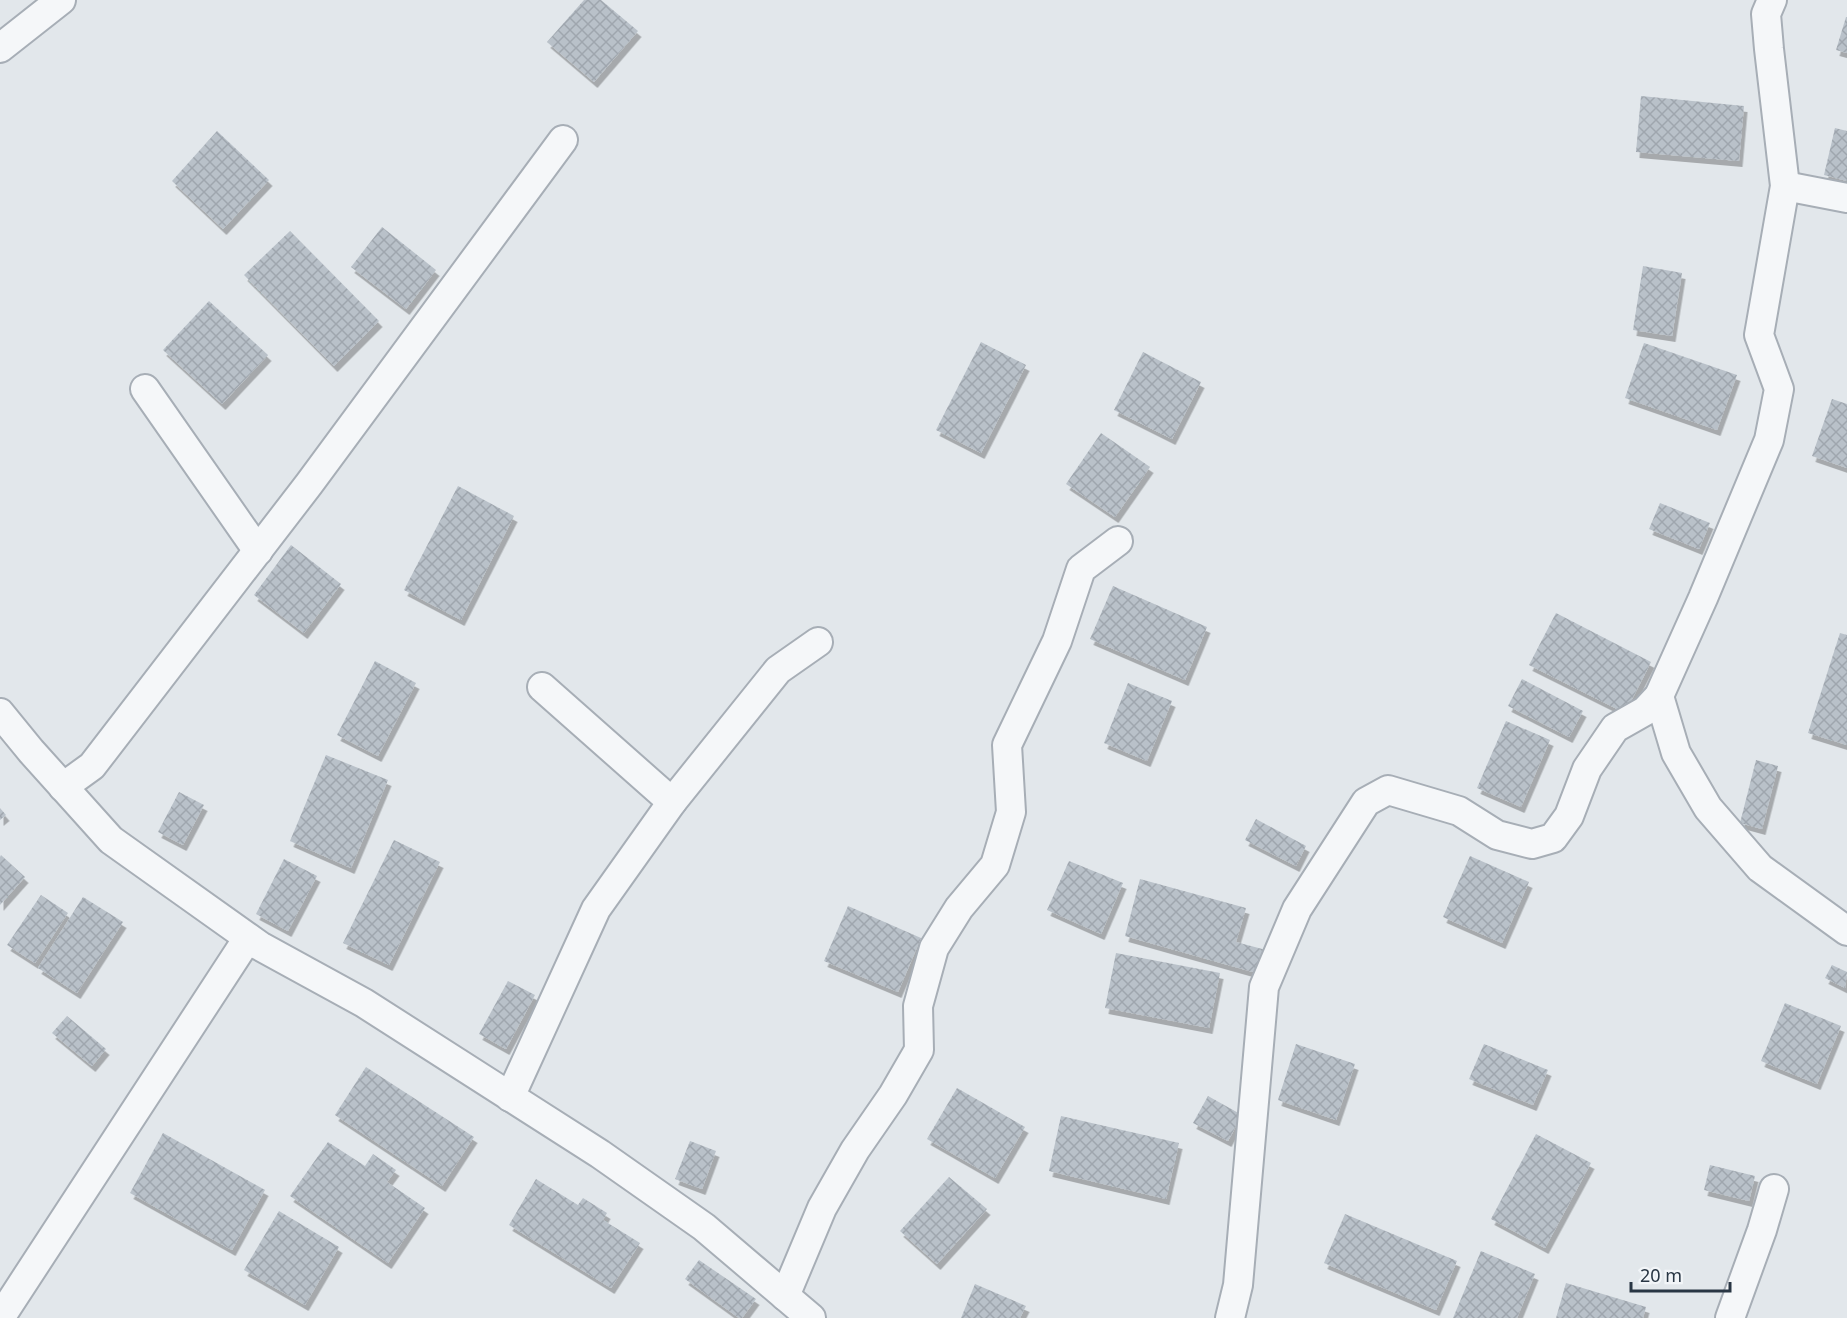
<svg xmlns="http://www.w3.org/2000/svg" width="1847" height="1318" font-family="'Noto Sans',sans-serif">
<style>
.building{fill:url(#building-cross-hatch);filter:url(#shadow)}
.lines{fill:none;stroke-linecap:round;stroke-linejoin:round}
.street-casing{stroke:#a7aeb6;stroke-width:32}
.street{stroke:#f5f7f9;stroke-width:28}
</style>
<defs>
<pattern id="building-cross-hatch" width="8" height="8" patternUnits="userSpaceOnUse" patternTransform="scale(1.5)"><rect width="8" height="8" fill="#b9c1c9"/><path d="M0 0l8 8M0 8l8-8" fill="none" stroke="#9fa6ae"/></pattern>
<filter id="shadow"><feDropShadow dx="3.5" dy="6" stdDeviation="0" flood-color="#0004"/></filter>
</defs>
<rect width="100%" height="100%" fill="#e2e7eb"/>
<g class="building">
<path d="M 584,0 L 601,0 L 638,31 L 594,82 L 547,42 Z"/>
<path d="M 1846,17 L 1847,17 L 1847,53 L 1836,50 Z"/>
<path d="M 1641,96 L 1744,106 L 1739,161 L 1636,152 Z"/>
<path d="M 1835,128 L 1847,131 L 1847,181 L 1824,175 Z"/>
<path d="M 217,131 L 269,180 L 223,229 L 172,181 Z"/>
<path d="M 382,227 L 436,270 L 406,309 L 351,267 Z"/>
<path d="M 290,231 L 379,321 L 334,366 L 244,275 Z"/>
<path d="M 1643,266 L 1682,273 L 1672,336 L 1633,330 Z"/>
<path d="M 209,301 L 268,355 L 222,404 L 163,350 Z"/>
<path d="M 981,342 L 1026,365 L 981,453 L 936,430 Z"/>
<path d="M 1644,343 L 1737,375 L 1717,430 L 1625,398 Z"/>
<path d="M 1143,352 L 1201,382 L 1172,439 L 1114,410 Z"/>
<path d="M 1832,399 L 1847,404 L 1847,468 L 1812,456 Z"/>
<path d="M 1101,433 L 1150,467 L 1115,517 L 1066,484 Z"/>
<path d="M 458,486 L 514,516 L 461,620 L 404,590 Z"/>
<path d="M 1660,503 L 1710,523 L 1699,549 L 1649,529 Z"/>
<path d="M 291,545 L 341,584 L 304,633 L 254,595 Z"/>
<path d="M 1113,586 L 1207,627 L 1185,680 L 1090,639 Z"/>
<path d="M 1556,613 L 1651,662 L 1625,713 L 1529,665 Z"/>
<path d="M 1840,633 L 1847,635 L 1847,745 L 1808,733 Z"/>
<path d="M 375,661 L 416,683 L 378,756 L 337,735 Z"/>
<path d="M 1522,679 L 1583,711 L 1569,737 L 1508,706 Z"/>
<path d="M 1128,683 L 1172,701 L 1147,761 L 1104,743 Z"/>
<path d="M 1506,721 L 1550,740 L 1521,807 L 1477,788 Z"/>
<path d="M 326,755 L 388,780 L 351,868 L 290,841 Z"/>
<path d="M 1756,760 L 1778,766 L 1762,829 L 1740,823 Z"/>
<path d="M 179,792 L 204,805 L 183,845 L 158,832 Z"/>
<path d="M 0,808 L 6,815 L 0,820 Z"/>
<path d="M 1256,819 L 1306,846 L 1296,866 L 1245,840 Z"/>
<path d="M 394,840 L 440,862 L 389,965 L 343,943 Z"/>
<path d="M 1,855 L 25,877 L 0,905 L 0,857 Z"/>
<path d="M 1470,856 L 1529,882 L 1502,943 L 1443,917 Z"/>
<path d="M 284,859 L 317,876 L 288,931 L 256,914 Z"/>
<path d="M 1069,861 L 1123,883 L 1101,934 L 1047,910 Z"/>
<path d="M 1140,879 L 1246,908 L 1236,942 L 1266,950 L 1260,974 L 1125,936 Z"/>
<path d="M 41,895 L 68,913 L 35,963 L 7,945 Z"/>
<path d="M 83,897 L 123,922 L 77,993 L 38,968 Z"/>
<path d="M 848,906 L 921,938 L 898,992 L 824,961 Z"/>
<path d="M 1116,953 L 1220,973 L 1209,1028 L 1105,1008 Z"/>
<path d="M 1832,965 L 1847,972 L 1845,988 L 1825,978 Z"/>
<path d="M 508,981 L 535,995 L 506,1049 L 479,1034 Z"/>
<path d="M 1785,1003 L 1841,1026 L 1817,1084 L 1761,1061 Z"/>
<path d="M 67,1016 L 106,1049 L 92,1066 L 52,1033 Z"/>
<path d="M 1296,1044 L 1355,1064 L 1336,1120 L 1278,1100 Z"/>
<path d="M 1484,1044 L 1548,1070 L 1533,1105 L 1469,1079 Z"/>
<path d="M 366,1067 L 474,1137 L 442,1186 L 335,1115 Z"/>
<path d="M 957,1088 L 1025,1127 L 995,1178 L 927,1139 Z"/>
<path d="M 1208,1096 L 1242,1115 L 1228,1141 L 1193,1123 Z"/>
<path d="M 1061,1116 L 1179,1143 L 1166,1199 L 1049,1171 Z"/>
<path d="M 163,1133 L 265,1190 L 232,1250 L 130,1193 Z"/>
<path d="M 1536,1134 L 1591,1163 L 1545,1248 L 1491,1219 Z"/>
<path d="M 690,1141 L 716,1151 L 702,1189 L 675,1179 Z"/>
<path d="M 328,1142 L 365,1166 L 373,1154 L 396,1170 L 387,1182 L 425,1208 L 388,1263 L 290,1196 Z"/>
<path d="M 1710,1165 L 1755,1176 L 1749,1201 L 1704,1190 Z"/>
<path d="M 949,1177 L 987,1209 L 937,1264 L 900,1231 Z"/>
<path d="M 536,1179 L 578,1205 L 583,1198 L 607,1213 L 603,1220 L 640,1243 L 611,1288 L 509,1225 Z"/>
<path d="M 279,1211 L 339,1247 L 305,1305 L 244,1270 Z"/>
<path d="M 1345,1214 L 1457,1261 L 1436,1310 L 1324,1263 Z"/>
<path d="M 1481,1251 L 1535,1274 L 1517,1318 L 1453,1318 Z"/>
<path d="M 699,1260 L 756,1299 L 742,1318 L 739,1318 L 685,1279 Z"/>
<path d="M 1566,1283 L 1646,1307 L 1643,1318 L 1556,1318 Z"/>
<path d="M 975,1284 L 1026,1306 L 1020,1318 L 961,1318 Z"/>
</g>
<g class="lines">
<g class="street-casing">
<g id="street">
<path d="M 0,48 L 61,0"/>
<path d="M 1785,186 L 1847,198"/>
<path d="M 145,389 L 258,551"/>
<path d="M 542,687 L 672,802"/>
<path d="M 1659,696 L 1676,753 L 1708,808 L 1760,868 L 1847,931"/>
<path d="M 0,713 L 31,751 L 111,840 L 260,946 L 364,1003 L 600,1154 L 704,1227 L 811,1318"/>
<path d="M 63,787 L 92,766 L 309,484 L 563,140"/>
<path d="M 510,1097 L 596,909 L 672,802 L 778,670 L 818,642"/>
<path d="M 785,1296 L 822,1208 L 855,1150 L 893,1095 L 919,1050 L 918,1006 L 934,948 L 959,908 L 995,865 L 1011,812 L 1007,745 L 1057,641 L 1081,569 L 1118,541"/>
<path d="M 0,1318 L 248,938"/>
<path d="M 1230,1318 L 1238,1285 L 1264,987 L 1297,909 L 1366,802 L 1388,790 L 1459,811 L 1497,835 L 1532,844 L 1553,838 L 1569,816 L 1587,769 L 1615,728 L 1645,711 L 1659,696 L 1703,598 L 1769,440 L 1779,389 L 1759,335 L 1785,186 L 1769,49 L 1766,14 L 1772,0"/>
<path d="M 1730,1318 L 1762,1230 L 1774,1189"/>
</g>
</g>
<use href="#street" class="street"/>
</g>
<path d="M1631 1282v9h99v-9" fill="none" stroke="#293644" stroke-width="3"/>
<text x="1640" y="1282" font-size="18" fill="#293644" stroke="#f2f5f8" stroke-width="4.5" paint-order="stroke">20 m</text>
</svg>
